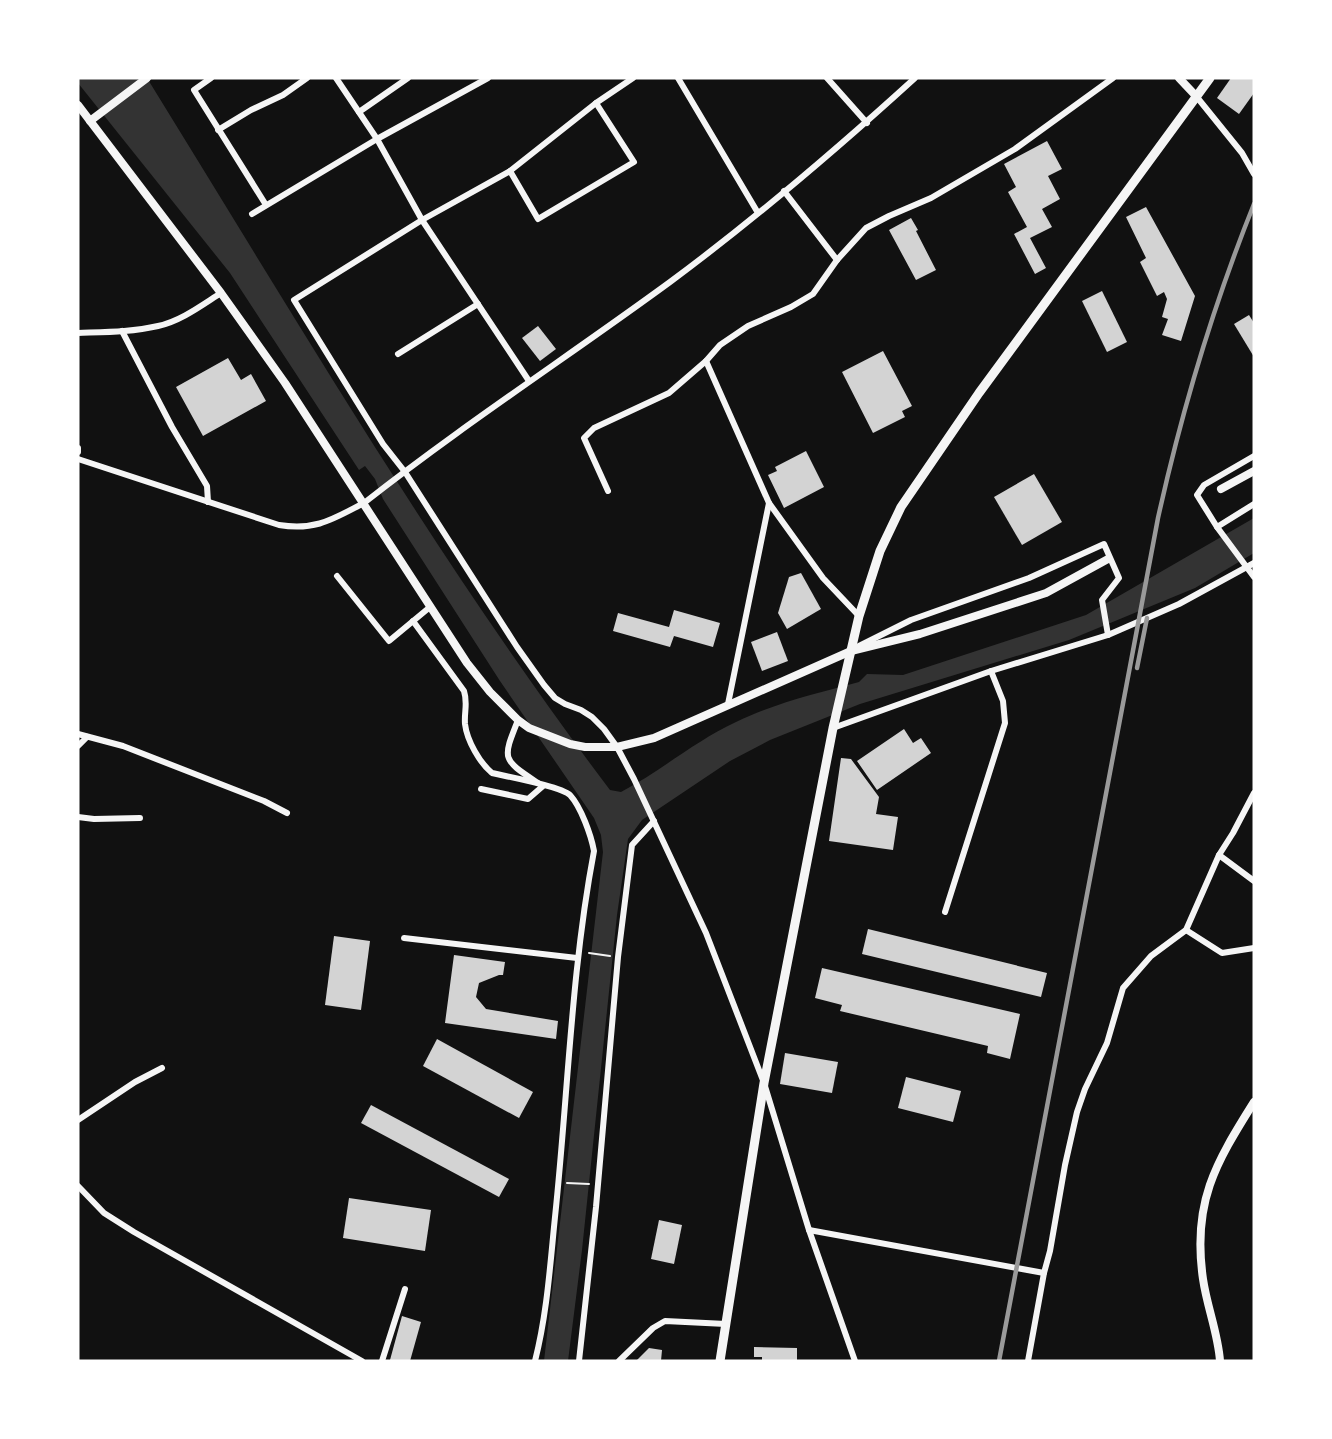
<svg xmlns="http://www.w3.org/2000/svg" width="1332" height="1439" font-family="Figtree,sans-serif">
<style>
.water{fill:#333}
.building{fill:#d3d3d3}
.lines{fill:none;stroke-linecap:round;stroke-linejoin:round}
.path{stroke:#f5f5f5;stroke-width:2}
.minor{stroke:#f5f5f5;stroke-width:6}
.tertiary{stroke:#f5f5f5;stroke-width:8}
.secondary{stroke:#f5f5f5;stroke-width:9}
.rail{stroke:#9a9a9a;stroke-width:4.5}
</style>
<rect width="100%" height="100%" fill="#111"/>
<path class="water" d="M 78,78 L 147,78 C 296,319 439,564 610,790 L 621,792 C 661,771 695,741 736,722 C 775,703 818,693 859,682 L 867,674 L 903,675 L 1086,615 L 1254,518 L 1254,553 L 1195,588 L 1069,640 L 860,704 L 770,740 L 730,761 L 642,820 L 628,839 L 617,915 L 582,1250 L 568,1361 L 544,1361 L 603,852 L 601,835 L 594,818 L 500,681 L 383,499 L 375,479 L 365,466 L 359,470 L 230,273 L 78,83 Z"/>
<g class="building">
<path d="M 1231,78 L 1252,78 L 1254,80 L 1254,93 L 1239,114 L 1217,98 Z"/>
<path d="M 1047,141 L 1062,169 L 1048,176 L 1060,199 L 1042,209 L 1052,227 L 1030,238 L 1046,268 L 1035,274 L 1014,234 L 1027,227 L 1008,192 L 1016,187 L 1004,164 Z"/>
<path d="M 1146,207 L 1195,296 L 1181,341 L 1162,335 L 1168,319 L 1162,317 L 1167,299 L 1164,292 L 1157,296 L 1140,262 L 1146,258 L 1126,217 Z"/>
<path d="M 911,218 L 918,230 L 916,231 L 936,270 L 916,280 L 889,230 Z"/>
<path d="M 1102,291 L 1127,342 L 1107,352 L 1082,301 Z"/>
<path d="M 1249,315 L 1254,323 L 1254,357 L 1234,324 Z"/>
<path d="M 538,326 L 556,349 L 540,361 L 522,338 Z"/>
<path d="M 883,351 L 912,406 L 902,411 L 905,417 L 873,433 L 842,372 Z"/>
<path d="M 228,358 L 241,380 L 251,374 L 266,401 L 203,436 L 176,387 Z"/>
<path d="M 806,451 L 824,487 L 784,508 L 768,475 L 777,471 L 775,467 Z"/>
<path d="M 1034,474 L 1062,522 L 1022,545 L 994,497 Z"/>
<path d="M 801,573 L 821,609 L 787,629 L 778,613 L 789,577 Z"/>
<path d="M 674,610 L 720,623 L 713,647 L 674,636 L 670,647 L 613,631 L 618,613 L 669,627 Z"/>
<path d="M 777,632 L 788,661 L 762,671 L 751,642 Z"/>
<path d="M 904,729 L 913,743 L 921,738 L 931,753 L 877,790 L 857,761 Z"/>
<path d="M 841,758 L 851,759 L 879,797 L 876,814 L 898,817 L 893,850 L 829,841 Z"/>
<path d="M 868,929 L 1047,973 L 1041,997 L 862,954 Z"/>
<path d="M 334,936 L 370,941 L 361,1010 L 325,1005 Z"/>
<path d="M 454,955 L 505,962 L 503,975 L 499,975 L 479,983 L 476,997 L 486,1009 L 558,1021 L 556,1039 L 445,1023 Z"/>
<path d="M 822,968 L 1020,1014 L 1010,1059 L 987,1053 L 988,1046 L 840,1011 L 842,1005 L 815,998 Z"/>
<path d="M 437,1039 L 533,1092 L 519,1118 L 423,1066 Z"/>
<path d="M 785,1053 L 838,1062 L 832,1093 L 780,1084 Z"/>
<path d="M 906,1077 L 961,1091 L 953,1122 L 898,1108 Z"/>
<path d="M 371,1105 L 509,1179 L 499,1197 L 361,1123 Z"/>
<path d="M 349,1198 L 431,1210 L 425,1251 L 343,1238 Z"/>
<path d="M 659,1220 L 682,1225 L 674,1264 L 651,1259 Z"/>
<path d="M 402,1316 L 421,1322 L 410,1361 L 392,1361 L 390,1360 Z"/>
<path d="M 754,1347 L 797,1348 L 797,1361 L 762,1361 L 762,1357 L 754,1357 Z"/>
<path d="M 649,1348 L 662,1350 L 661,1361 L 636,1361 Z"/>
</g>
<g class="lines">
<g class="path">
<path d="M 589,953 L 610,956"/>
<path d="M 567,1183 L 589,1184"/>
</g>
<g class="minor">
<path d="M 211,78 L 194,90 L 266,205"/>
<path d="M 336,78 L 377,139 L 422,220 L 529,381"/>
<path d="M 633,78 L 596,103 L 510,171 L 422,220 L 294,300 L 383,444 L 405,472 L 517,647 L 544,685 L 555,698 L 565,704 L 581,710 L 592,717 L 604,729 L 617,747 L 634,779 L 706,933 L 764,1083 L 809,1230 L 855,1361"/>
<path d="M 678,78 L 758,213"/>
<path d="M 827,78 L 867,123"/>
<path d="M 1196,96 L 1242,153 L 1254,174"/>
<path d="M 359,112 L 408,78"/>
<path d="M 218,130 L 251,110 L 283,95 L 307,78"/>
<path d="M 510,171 L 538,219 L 634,162 L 596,103"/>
<path d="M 784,191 L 837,260"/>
<path d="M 252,214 L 377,139 L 488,78"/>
<path d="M 122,331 L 172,427 L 207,486 L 208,502"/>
<path d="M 78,333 C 105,332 132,332 158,326 C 181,321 202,305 221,293"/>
<path d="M 398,354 L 478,304"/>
<path d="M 706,361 L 769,503 L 823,578 L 859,616"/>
<path d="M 78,448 L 78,452"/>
<path d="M 1254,456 L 1204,485 L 1197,495 L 1217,527 L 1254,577"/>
<path d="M 78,459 L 279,525 C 316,531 333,519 364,503 C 463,425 569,356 670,282 C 755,219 837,149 915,78"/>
<path d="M 608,491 L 584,438 L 594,428 L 669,393 L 706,361 L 720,345 L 748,326 L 791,307 L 813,294 L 837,260 L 866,228 L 889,216 L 931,198 L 1015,149 L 1113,78"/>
<path d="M 1217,527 L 1254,504"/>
<path d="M 337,576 L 389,641 L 430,607"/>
<path d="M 413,621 L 464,691 C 468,703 464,712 465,724 C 467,741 480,763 492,773 C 508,777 560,786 570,795 C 581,807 591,835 594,851 C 571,972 568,1095 555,1217 C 550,1266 547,1314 535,1361"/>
<path d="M 859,646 L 911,620 L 1029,578 L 1104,544 L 1119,578 L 1102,600 L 1108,635"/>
<path d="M 728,704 L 769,503"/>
<path d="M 518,720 C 502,760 502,759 538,783"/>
<path d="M 833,728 L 991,671 L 1108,635 L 1179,604 L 1254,563"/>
<path d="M 78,734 L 123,746 L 264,801 L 287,813"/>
<path d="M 78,746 L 87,737"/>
<path d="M 481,789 L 528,799 L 543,786"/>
<path d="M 78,817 L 94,819 L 140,818"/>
<path d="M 1219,855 L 1254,881"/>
<path d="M 945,912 L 1005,723 L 1003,701 L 991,671"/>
<path d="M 1186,930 L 1222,953 L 1254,948"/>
<path d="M 404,938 L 577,958"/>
<path d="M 78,1120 L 135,1082 L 162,1068"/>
<path d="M 78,1186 L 104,1213 L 134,1232 L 362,1361"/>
<path d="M 809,1230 L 1044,1273"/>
<path d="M 382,1361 L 405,1289"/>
<path d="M 579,1361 L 596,1207 L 618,957 L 632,845 L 654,821"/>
<path d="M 619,1361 L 653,1328 L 665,1321 L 726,1324"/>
<path d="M 1028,1361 L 1044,1273 L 1050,1251 L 1065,1165 L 1077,1112 L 1085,1089 L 1107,1043 L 1123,988 L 1151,956 L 1186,930 L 1219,855 L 1233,833 L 1254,793"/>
</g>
<g class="tertiary">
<path d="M 1179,78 L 1196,96"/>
<path d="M 78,105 L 221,293 L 285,383 L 467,663 L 490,692 L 518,720 L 529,728 L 570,744 L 585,747 L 617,747 L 654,738 L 851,651 L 920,634 L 1046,593 L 1108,559"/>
<path d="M 90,121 L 147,78"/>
<path d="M 1221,489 L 1254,471"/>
<path d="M 1220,1361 C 1218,1333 1207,1307 1203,1279 C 1192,1203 1215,1164 1254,1102"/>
</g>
<path class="secondary" d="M 720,1361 L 764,1083 L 833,728 L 859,616 L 880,551 L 901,507 L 979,393 L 1210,78"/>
<g class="rail">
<path d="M 1137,668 L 1147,618"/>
<path d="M 999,1361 L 1158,518 C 1182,410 1213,306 1254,204"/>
</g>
</g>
<rect width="1332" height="1439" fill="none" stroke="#ffffff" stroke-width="159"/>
</svg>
